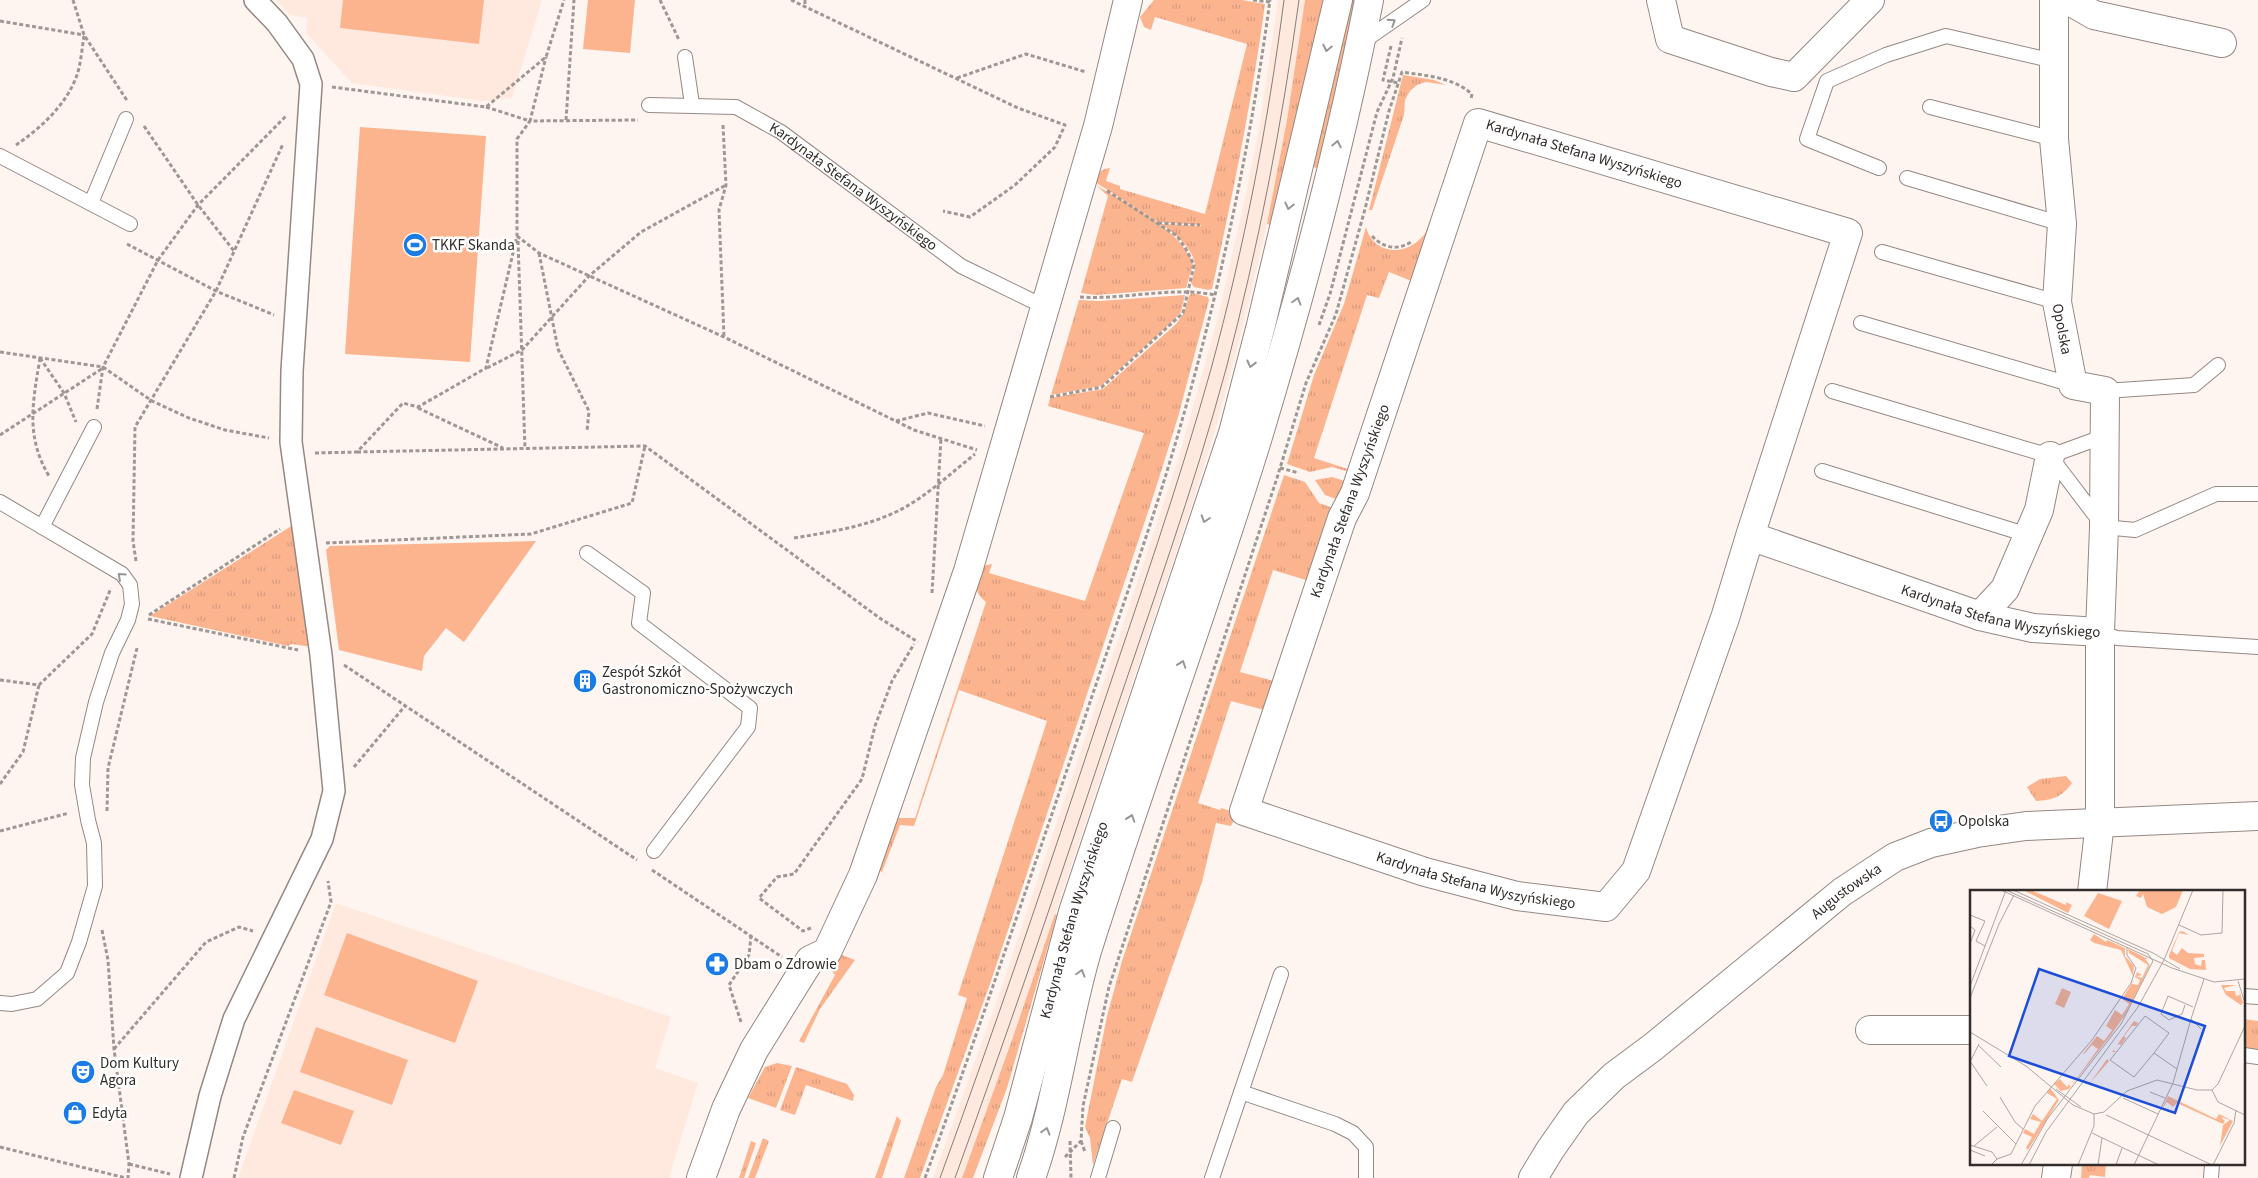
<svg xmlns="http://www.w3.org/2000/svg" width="2258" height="1178" font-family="'Source Sans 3',sans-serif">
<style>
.built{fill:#ffe9de}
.grass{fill:url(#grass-tufts)}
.park{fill:#fcb48f}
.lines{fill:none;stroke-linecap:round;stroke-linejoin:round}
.service-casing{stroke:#958882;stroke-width:16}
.pedestrian-casing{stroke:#958882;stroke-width:24}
.minor-casing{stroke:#958882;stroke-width:30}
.secondary-casing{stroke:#958882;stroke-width:30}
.path{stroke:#9e9794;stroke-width:3;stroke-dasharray:4 2.5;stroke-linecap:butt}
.service{stroke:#fff;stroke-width:14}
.pedestrian{stroke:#fff;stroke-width:21}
.minor{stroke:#fff;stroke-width:28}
.secondary{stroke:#fff;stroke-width:28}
.tram{stroke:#847d7a;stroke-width:1}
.oneway{stroke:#989694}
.labels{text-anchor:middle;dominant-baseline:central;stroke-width:5;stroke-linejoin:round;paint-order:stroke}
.street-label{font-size:15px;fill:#322d2a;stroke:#fff}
.poi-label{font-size:15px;fill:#322d2a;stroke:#fff;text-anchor:start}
.inset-road{fill:none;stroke:#aca5a1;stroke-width:1}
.view{fill:#1d4ed8;fill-opacity:0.15;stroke:#1d4ed8;stroke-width:2.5}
.inset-edge{fill:none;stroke:#322d2a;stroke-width:2.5}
</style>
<defs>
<pattern id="grass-tufts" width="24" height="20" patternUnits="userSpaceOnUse" patternTransform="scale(1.25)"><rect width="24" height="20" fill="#fcb48f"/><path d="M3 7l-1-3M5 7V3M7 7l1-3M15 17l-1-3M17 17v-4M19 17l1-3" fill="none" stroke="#d89b7c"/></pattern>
</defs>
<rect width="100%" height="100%" fill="#fef5f1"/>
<g class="built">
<path d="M 276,0 L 542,0 L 512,98 L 482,101 L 352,83 L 306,33 L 307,18 L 290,15 Z"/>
<path d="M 1278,0 L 1305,0 L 1287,120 L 1267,224 L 1244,322 L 1216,427 L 1192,505 L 1027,998 L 962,1178 L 933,1178 L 1001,989 L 1179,457 L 1218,317 L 1245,198 L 1260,123 Z"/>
<path d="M 336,903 L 671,1017 L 655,1068 L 698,1083 L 669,1178 L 238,1178 Z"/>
</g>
<g class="grass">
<path d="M 1154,0 L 1242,0 L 1265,4 C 1252,100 1233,194 1212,289 L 1208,290 L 1194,287 L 1191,283 C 1192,278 1195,272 1195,267 C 1195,249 1174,233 1161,224 L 1201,226 L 1201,225 L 1158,222 L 1095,182 C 1097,173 1101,169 1110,168 L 1106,181 L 1120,186 L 1120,189 L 1205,214 L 1247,44 L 1155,17 L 1151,30 L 1144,27 L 1140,17 Z"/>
<path d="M 1305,0 L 1323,0 L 1271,225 L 1267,224 L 1287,120 Z"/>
<path d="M 1352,0 L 1357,0 L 1317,168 L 1313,167 Z"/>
<path d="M 1403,75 L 1434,80 L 1446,85 L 1426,82 L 1417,85 L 1410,91 L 1405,100 L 1404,115 L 1372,210 L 1369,210 Z"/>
<path d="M 1096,185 C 1128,205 1180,228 1193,264 L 1186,288 L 1096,295 L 1081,293 L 1108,196 Z"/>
<path d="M 1429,223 L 1434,225 L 1414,282 L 1389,272 L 1379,298 L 1367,295 L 1314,458 L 1351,470 L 1350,472 L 1332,467 L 1310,472 L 1287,464 L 1314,375 L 1344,304 L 1366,227 C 1373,254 1404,257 1422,237 C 1426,234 1427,228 1429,223 Z"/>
<path d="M 1192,293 L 1208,297 L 1209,300 L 1178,417 L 1154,494 L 990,984 L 920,1178 L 904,1178 L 936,1087 L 943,1075 L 967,998 L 958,995 L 1047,721 L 959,690 L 914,826 L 900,825 L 882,872 L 887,876 L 879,870 L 897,818 L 915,818 L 986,602 C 971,590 977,582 982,566 L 992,564 L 989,573 L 1085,601 L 1144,433 L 1048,406 L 1050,398 L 1103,389 L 1176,324 L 1184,313 L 1189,296 Z"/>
<path d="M 1185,295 L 1181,312 L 1173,321 L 1101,386 L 1051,395 L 1079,300 L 1099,301 Z"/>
<path d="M 1284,475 L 1305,482 L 1319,503 L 1333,508 L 1309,581 L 1273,570 L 1240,672 L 1278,682 L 1268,711 L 1231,701 L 1198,803 L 1220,810 L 1221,808 L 1231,811 L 1235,818 L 1231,826 L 1216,823 L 1202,882 L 1132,1082 L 1122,1079 L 1093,1165 L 1090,1138 L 1085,1127 L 1107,1016 L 1122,961 Z"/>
<path d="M 1332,477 L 1345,481 L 1336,499 L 1325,495 L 1315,480 Z"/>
<path d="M 296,523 L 312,647 L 291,644 L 288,646 L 150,616 Z"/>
<path d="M 2066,776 L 2072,783 C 2062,797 2053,800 2036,801 L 2027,787 L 2040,779 Z"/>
<path d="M 1055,914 L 1057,915 L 1007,1088 L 973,1178 L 962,1178 L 1012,1040 Z"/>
<path d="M 848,933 L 851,934 L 839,954 L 855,960 L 820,1009 L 804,1043 L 799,1041 L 835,975 L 827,965 Z"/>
<path d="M 2244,1019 L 2258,1021 L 2258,1050 L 2244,1049 Z"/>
<path d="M 777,1063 L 792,1066 L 776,1108 L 748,1098 L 765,1067 Z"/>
<path d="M 796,1067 L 847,1084 L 854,1095 L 853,1101 L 806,1085 L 795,1115 L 780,1110 Z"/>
<path d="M 897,1116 L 901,1121 L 882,1178 L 875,1178 Z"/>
<path d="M 763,1138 L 769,1141 L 755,1178 L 748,1178 Z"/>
<path d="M 751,1141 L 756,1143 L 744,1178 L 739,1178 Z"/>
<path d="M 2082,1164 L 2106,1164 L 2105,1177 L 2090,1175 L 2089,1178 L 2081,1178 Z"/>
</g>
<g class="park">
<path d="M 343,0 L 484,0 L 479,44 L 340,28 Z"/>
<path d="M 588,0 L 635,0 L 630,53 L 583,49 Z"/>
<path d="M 360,127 L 486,136 L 470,362 L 345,354 Z"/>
<path d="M 536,541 L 464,642 L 446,628 L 424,656 L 422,671 L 339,650 L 326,550 L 330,546 Z"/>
<path d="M 347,933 L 478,981 L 455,1043 L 324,995 Z"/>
<path d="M 316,1027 L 408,1060 L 392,1105 L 300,1072 Z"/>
<path d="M 294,1090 L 354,1111 L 341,1145 L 281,1123 Z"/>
</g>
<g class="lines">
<g class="service-casing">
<g id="service">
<path d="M 1361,43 L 1423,0"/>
<path d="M 685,57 L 692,104"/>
<path id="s1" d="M 649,105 L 736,107 L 781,132 L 961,266 L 1047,308"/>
<path d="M 1930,107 L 2054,139"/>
<path d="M 0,156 L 130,224"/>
<path d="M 1879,168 L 1807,139 L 1827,81 L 1886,55 L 1946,36 L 2054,61"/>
<path d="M 1907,178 L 2062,224"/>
<path d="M 91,203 L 126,119"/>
<path d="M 1882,252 L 2057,302"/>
<path d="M 1861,323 L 2073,385"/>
<path d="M 1832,391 L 2050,456 L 2104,527 L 2135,530 L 2216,494 L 2258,494"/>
<path d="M 2105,391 L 2194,385 L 2218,365"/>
<path d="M 2050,456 L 2105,436"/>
<path d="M 1822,471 L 2028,535"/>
<path d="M 0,502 L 122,574 L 130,585 L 132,604 L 128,620 L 112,653 L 96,702 L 83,758 L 82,785 L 88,820 L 94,843 L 95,886 L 79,942 L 67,973 L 37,999 L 12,1004 L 0,1003"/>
<path d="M 42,527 L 94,427"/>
<path d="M 587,553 L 643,593 L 639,623 L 750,708 L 748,727 L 654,851"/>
<path d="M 2100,632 L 2117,638 L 2258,647"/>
<path d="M 2244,996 L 2258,997"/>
<path d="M 2244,1055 L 2258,1057"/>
<path d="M 1241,1092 L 1335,1124 L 1353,1133 L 1366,1147 L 1366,1178"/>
<path d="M 1098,1178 L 1113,1128"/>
<path d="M 1212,1178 L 1281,974"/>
<path d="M 2211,1178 L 2212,1164"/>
</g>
</g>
<g class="pedestrian-casing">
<path id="pedestrian" d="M 191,1178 L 210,1096 L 234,1019 L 322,839 L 334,791 L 321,655 L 291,442 L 292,371 L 311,84 L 303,59 L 277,23 L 255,0"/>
</g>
<g class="minor-casing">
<g id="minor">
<path d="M 1661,0 L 1670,39 L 1771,72 L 1794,77 L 1870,0"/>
<path id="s2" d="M 2054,0 L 2054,139 L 2062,224 L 2057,302 L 2073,385 L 2105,391 L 2104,527 L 2100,632 L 2100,822 L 2092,892"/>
<path d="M 2068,0 L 2094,15 L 2222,43"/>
<path id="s3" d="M 1750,536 L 1848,233 L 1478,123 L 1355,493 L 1342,518 L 1244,811 L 1425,872 L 1517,896 L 1606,907 L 1636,871 L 1725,618 L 1750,536 L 1980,616 L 2033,628 L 2100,632"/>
<path d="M 1980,616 L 2005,589 L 2039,510 L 2050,456"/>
<path d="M 1870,1030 L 1972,1030"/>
<path d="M 701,1178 L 726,1109 L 754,1050 L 810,960 L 827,952 L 863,875 L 968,571 L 1098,126 L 1128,0"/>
<path id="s4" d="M 1533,1178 L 1550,1150 L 1576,1113 L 1614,1076 L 1653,1047 L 1842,892 L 1895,857 L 1931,843 L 1977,833 L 2026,826 L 2258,816"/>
<path d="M 2056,1178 L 2058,1164"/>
</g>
</g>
<g class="secondary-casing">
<g id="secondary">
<path id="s5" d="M 998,1178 L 1018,1118 L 1073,912 L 1233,433 L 1261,325 L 1338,0"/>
<path d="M 1031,1178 C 1057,1104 1065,1026 1087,951 C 1141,780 1204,611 1257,440 C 1301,295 1340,148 1369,0"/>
</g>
</g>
<g class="path">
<path d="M 73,0 L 84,35 L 128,102"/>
<path d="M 660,0 L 679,40"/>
<path d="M 791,0 L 1018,108 L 1065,125 L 1055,147 L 1015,185 L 970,217 L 943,211"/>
<path d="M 805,0 L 805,7"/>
<path d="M 1253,0 L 1270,2"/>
<path d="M 0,21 L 84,35"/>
<path d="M 1391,46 L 1383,80 L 1399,83"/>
<path d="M 957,78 L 1026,54 L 1086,72"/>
<path d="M 332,87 L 486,107 L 546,57 L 564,0"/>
<path d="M 486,107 L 530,121 L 546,57"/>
<path d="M 566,120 L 574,0"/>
<path d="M 723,125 L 726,185 L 719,210 L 724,337"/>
<path d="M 144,126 L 198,205 L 234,251"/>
<path d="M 16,145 C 41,128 67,104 77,75 C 81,63 82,48 84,36"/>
<path d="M 1158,223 L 1200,225"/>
<path d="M 517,236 L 539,253 L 724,337 L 914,430 L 977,450"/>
<path d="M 1372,236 C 1384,248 1396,251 1411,242"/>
<path d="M 518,241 L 525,449"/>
<path d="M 127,244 L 216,291 L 274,315"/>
<path d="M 539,253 L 558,349 L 589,411 L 587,431"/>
<path d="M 1080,297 C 1125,300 1171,286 1215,295"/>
<path d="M 1319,325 L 1330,294 L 1377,112 L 1393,78 L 1402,38"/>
<path d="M 0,352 L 103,367 L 152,401 L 189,418 L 225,430 L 269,438"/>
<path d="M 40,358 C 33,401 25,436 49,476"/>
<path d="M 40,358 L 64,393 L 76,422"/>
<path d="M 487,368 L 522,350 L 589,276 L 641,232 L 726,185"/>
<path d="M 1050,397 L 1102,387 L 1183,313 L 1194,265 L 1186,249 L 1177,236 L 1106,190"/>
<path d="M 418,408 L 503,448"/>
<path d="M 97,409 L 103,367 L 158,260 L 198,205 L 286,116"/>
<path d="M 896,421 L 928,413 L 985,426"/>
<path d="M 0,435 L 103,368"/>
<path d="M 357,452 L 645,446 L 881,619 L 918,642"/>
<path d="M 315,453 L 357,452 L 403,403 L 418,407 L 486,368 L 517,236 L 517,139 L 530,121 L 638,120"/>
<path d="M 1280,468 L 1299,473"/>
<path d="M 794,538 C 830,532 865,527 898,511 C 926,497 951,473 975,454"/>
<path d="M 326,543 L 531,534 L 632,503 L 645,446"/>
<path d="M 136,561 L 133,541 L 135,427 L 216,291 L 283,144"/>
<path d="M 932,593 L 941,438"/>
<path d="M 149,615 L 280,529"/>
<path d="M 148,619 L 298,650"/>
<path d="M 344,665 L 637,860"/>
<path d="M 0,680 L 39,685 L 92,634 L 111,588"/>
<path d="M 354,767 L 405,706"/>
<path d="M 0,784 L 23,752 L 39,685"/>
<path d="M 107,811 L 108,768 L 137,648"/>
<path d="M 0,831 L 69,813"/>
<path d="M 652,870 L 782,957"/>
<path d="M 811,928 L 803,931 L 759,898 L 777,877 L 794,874 L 862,779 L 875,726 L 892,681 L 914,644"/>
<path d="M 102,930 L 108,960 L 114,1049 L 129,1164 L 128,1178"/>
<path d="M 741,1022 L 729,985 L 749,955 L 751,936"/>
<path d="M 114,1049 L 206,942 L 239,927 L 253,931"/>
<path d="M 1070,1141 L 1071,1178"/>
<path d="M 1081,1141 L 1085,1152"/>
<path d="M 0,1147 L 126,1178"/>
<path d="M 1065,1157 L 1081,1141 L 1083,1106 L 1109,987 L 1277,478 L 1306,383 L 1336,314 L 1365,209 L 1389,111 L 1402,72 C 1428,76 1452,77 1472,94 L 1471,99"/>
<path d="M 129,1164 L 170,1174"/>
<path d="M 234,1178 L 243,1137 L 331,902 L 328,881"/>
<path d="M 925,1178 C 980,1027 1031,875 1083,723 C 1117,621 1154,520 1183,417 C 1222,280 1251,141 1270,0"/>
</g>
<use href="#service" class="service"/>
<use href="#pedestrian" class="pedestrian"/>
<use href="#minor" class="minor"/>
<use href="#secondary" class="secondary"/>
<g class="tram">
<path d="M 940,1178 C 996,1025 1048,871 1099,717 C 1138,601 1178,487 1211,369 C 1244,248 1268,124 1284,0"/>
<path d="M 955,1178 C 1009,1029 1060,879 1110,728 C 1150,609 1193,491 1226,369 C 1258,248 1282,124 1299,0"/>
</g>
</g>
<defs><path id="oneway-chevron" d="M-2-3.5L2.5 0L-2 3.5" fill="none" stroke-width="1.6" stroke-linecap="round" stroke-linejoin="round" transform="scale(1.25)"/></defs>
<g class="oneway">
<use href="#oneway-chevron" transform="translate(1392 22) rotate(-33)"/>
<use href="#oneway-chevron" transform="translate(1327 48) rotate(103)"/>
<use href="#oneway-chevron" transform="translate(1337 144) rotate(-77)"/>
<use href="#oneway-chevron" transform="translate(1289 206) rotate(103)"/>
<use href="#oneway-chevron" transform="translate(1297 301) rotate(-74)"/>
<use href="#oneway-chevron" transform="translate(1251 364) rotate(104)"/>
<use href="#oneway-chevron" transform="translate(1205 519) rotate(108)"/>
<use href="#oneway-chevron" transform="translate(121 576) rotate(-138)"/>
<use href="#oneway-chevron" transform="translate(1182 664) rotate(-71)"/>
<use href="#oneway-chevron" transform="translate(1131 818) rotate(-71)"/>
<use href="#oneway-chevron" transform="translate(1081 973) rotate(-74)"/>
<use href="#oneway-chevron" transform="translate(1046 1131) rotate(-74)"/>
</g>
<defs>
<g id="stadium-disc" transform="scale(1.25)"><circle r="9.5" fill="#1a7be4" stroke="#fff"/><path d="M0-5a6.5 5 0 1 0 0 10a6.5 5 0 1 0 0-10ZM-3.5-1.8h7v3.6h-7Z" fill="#fff"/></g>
<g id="building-disc" transform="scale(1.25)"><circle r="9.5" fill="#1a7be4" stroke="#fff"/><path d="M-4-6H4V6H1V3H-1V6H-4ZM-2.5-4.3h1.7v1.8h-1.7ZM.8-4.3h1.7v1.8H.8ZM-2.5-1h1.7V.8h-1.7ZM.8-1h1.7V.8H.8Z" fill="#fff"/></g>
<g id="bus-disc" transform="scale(1.25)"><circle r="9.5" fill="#1a7be4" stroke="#fff"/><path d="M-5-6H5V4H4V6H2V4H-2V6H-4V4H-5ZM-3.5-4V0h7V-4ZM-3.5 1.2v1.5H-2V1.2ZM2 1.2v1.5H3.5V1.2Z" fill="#fff"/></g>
<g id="pharmacy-disc" transform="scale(1.25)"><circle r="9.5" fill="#1a7be4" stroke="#fff"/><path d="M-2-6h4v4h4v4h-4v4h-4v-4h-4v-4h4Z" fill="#fff"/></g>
<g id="theatre-disc" transform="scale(1.25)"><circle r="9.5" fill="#1a7be4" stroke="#fff"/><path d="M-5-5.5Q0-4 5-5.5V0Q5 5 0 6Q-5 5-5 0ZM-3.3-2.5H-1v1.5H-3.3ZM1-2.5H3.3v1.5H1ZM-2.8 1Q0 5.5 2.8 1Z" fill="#fff"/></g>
<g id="shop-disc" transform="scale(1.25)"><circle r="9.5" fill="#1a7be4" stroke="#fff"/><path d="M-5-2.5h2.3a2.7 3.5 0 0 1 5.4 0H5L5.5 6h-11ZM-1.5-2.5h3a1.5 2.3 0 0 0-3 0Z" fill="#fff"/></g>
</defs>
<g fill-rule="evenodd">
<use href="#stadium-disc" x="415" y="245"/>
<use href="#building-disc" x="585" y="681"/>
<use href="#bus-disc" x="1941" y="821"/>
<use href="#pharmacy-disc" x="717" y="964"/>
<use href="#theatre-disc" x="83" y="1072"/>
<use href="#shop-disc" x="75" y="1113"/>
</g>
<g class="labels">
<g class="street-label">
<text transform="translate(1584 154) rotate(17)">Kardynała Stefana Wyszyńskiego</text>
<text stroke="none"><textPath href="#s1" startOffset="229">Kardynała Stefana Wyszyńskiego</textPath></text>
<text stroke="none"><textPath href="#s2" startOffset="330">Opolska</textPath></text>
<text transform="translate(1350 501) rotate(-70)">Kardynała Stefana Wyszyńskiego</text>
<text stroke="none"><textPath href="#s3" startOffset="2471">Kardynała Stefana Wyszyńskiego</textPath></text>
<text stroke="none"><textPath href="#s3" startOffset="1674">Kardynała Stefana Wyszyńskiego</textPath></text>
<text stroke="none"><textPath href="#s4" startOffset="428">Augustowska</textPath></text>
<text stroke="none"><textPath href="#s5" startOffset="269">Kardynała Stefana Wyszyńskiego</textPath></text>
</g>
<g class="poi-label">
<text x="432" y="245">TKKF Skanda</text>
<text x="602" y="672">Zespół Szkół<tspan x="602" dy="17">Gastronomiczno-Spożywczych</tspan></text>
<text x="1958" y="821">Opolska</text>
<text x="734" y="964">Dbam o Zdrowie</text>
<text x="100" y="1063">Dom Kultury<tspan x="100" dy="17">Agora</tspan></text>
<text x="92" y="1113">Edyta</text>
</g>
</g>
<g transform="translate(1970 890)">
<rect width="275" height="275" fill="#fef5f1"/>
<path d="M 53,0 L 61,0 L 96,15 L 96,12 L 102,15 L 98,23 ZM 212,41 L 219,45 L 209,43 L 202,61 L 207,65 L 212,58 L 218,63 L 234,64 L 234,67 L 224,68 L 225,74 L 231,76 L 232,70 L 235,70 L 236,80 L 220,79 L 199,68 L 199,65 L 209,42 ZM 124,44 L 136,52 L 137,50 L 155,58 L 155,66 L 164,76 L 163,86 L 151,60 L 124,53 L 120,50 ZM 158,59 L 178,69 L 175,69 L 180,75 L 172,92 L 155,125 L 141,145 L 99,199 L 91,201 L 84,195 L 90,199 L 84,194 L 90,189 L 97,197 L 107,184 L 98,195 L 101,196 L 128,159 L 122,155 L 115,163 L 112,165 L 127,146 L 134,151 L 142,140 L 136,136 L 145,120 L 152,125 L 159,114 L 152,109 L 165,88 L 162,94 L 168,95 L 170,90 L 165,87 L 167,82 L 172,85 L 166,86 L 172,88 L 178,75 L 159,63 ZM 251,95 L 267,95 L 254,98 L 256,101 L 265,101 L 266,106 L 270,105 L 269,99 L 273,113 L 271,115 L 256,105 ZM 164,131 L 168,133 L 166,136 L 162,136 L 154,146 L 156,148 L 151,155 L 148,154 L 143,160 L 146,162 L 142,162 L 137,169 L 139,171 L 120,193 ZM 80,198 L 89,210 L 58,260 L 56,258 L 62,247 L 53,243 L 55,239 L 64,244 L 71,232 L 60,229 L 63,224 L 72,231 L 87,209 L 77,203 ZM 198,206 L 246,229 L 249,224 L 263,231 L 250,256 L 253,235 L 260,230 L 251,227 L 255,231 L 253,234 L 207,213 L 203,217 L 197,212 L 192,219 Z" fill="#fcb48f"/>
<path d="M 170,0 L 213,0 L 206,17 L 192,24 L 177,17 L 173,4 L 171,8 L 166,6 ZM 128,3 L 152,11 L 139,39 L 114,26 ZM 92,98 L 101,102 L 94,118 L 85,114 Z" fill="#fcb48f"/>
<path class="inset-road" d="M 31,0 L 202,78 L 244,92 L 275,89M 36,0 L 178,64 L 183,71 L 151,134 L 78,228 L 51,275M 43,0 L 183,63 L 210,79M 0,25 L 15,31 L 6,51 L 15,56M 209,35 L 231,45 L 252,43 L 253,0M 0,36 L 5,40 L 0,54M 268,91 L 275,113M 0,96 L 36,0M 0,108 L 29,34 L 44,5M 215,115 L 212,124 L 199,130 L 191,124 L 198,106 L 223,117M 231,139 L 221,129 L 234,89M 0,142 L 56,176 L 103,215 L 124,224 L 134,222 L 157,201 L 187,190 L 227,200 L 242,200 L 248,194 L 275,136M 8,155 L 31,177M 184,163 L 199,143 L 175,126 L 140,170 L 164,187 L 184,163 L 207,179M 0,171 L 17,196M 0,172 L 9,154M 86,199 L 111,217M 242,200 L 248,212 L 275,225M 180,202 L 195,208M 30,207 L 45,232 L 53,239M 153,208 L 188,224M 13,221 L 46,254M 136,225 L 242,275M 122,243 L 189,275M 0,255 L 22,262 L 27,269M 4,256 L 27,237M 0,260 L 15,266M 21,275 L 27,269 L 41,264 L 65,216 L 122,150 L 161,93 L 166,78 L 157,65 L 157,57M 59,275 L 76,242 L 168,117 L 194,70 L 223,0M 108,275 L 124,236 L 124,224M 128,275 L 132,248M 146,275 L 152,258M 164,275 L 203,193 L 221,129M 243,275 L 264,233 L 266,220"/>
<path class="view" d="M 69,79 L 235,136 L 205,223 L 39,166 Z"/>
<rect width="275" height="275" class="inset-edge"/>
</g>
</svg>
